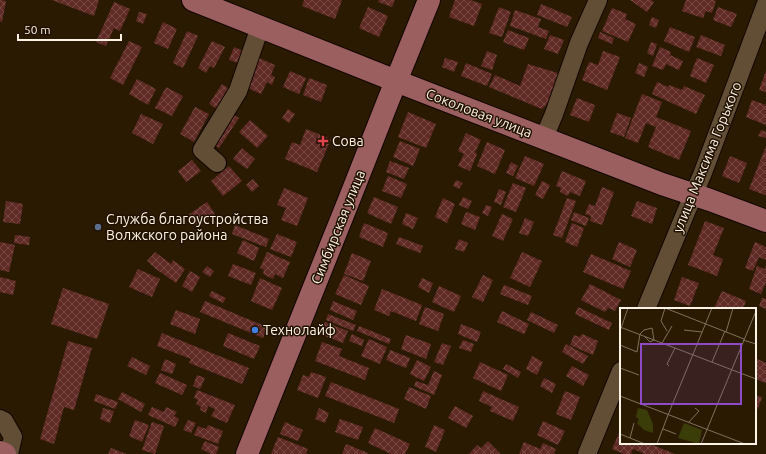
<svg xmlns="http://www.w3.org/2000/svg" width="766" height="454" font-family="Ubuntu,sans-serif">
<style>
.building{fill:url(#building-cross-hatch)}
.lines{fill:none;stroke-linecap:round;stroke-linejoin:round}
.minor-casing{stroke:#120500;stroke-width:20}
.major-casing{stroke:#120500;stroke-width:24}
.minor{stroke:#614e34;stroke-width:18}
.major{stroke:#9b5f60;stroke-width:22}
.health-dot{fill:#e0444e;stroke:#211100;stroke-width:1.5}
.service-dot{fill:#5c6f8a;stroke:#211100;stroke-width:1.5}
.shop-dot{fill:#3f7fe0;stroke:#211100;stroke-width:1.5}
.labels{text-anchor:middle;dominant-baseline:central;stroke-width:3;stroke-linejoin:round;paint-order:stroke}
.street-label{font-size:14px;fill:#fef3e4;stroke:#211100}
.poi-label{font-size:14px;fill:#fef3e4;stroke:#211100;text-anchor:start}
.inset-road{fill:none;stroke:#7f715c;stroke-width:1}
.view{fill:#8f4ac5;fill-opacity:0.15;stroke:#8f4ac5;stroke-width:2}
.inset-edge{fill:none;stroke:#fef3e4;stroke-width:2}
</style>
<defs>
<pattern id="building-cross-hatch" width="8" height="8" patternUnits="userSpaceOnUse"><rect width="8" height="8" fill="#602a25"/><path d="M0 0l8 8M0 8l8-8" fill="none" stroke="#784944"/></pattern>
</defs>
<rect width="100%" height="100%" fill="#2a1a02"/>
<g class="building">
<path d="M 0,0 L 6,1 L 2,22 L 0,21 Z"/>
<path d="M 52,0 L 99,0 L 94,16 Z"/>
<path d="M 304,0 L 342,0 L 335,19 L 302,6 Z"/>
<path d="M 379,0 L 395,0 L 392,7 L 378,2 Z"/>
<path d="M 455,0 L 470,0 L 482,4 L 474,26 L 449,17 Z"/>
<path d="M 630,0 L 651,0 L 654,2 L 647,12 Z"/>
<path d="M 686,0 L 714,0 L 716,1 L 712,13 L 706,11 L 703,18 L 682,11 Z"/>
<path d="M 114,2 L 130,9 L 120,31 L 114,28 L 106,46 L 96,42 Z"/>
<path d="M 541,4 L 572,17 L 567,27 L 537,15 Z"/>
<path d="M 368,7 L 388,16 L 379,37 L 359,28 Z"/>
<path d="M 499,7 L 511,12 L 502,37 L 489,33 Z"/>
<path d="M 718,7 L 737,14 L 731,27 L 713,20 Z"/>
<path d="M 612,8 L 627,14 L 625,19 L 636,24 L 628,42 L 602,31 Z"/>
<path d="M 515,10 L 541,19 L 538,27 L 549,31 L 546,39 L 510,26 Z"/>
<path d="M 139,12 L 147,14 L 143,24 L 136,21 Z"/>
<path d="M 652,17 L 659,20 L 656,28 L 649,25 Z"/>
<path d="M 163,22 L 177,29 L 168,49 L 154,43 Z"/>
<path d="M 670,27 L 695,37 L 689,52 L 664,41 Z"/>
<path d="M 508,30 L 529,38 L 524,50 L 503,42 Z"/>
<path d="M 187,31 L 198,36 L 183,68 L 173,63 Z"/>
<path d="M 600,32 L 614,38 L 612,44 L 598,38 Z"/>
<path d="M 550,35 L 564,40 L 558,54 L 544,49 Z"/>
<path d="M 701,35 L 725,45 L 721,56 L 696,47 Z"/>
<path d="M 129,41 L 142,47 L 123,85 L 110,78 Z"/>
<path d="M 212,41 L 225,47 L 214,68 L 210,66 L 206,73 L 198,68 Z"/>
<path d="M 651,42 L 657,44 L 653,56 L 647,53 Z"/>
<path d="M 234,47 L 246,52 L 241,64 L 229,60 Z"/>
<path d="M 660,47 L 671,52 L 670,55 L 683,61 L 679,70 L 666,64 L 663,70 L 652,66 Z"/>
<path d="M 487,51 L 497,55 L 492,70 L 481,66 Z"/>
<path d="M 603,51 L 620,57 L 607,90 L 582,80 L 589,62 L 598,65 Z"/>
<path d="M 259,58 L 275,65 L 271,75 L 275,77 L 272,85 L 267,82 L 261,94 L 245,87 Z"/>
<path d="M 445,58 L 458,62 L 454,72 L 442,67 Z"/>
<path d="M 697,58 L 714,65 L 706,83 L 690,76 Z"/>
<path d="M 466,63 L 492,74 L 487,86 L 461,76 Z"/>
<path d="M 639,63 L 648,67 L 644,77 L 635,73 Z"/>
<path d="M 528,64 L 561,74 L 550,101 L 542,109 L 489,87 L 495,75 L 520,86 Z"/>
<path d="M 290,71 L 306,78 L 299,94 L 283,87 Z"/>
<path d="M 766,71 L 766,92 L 759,90 Z"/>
<path d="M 309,78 L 327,85 L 321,102 L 303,95 Z"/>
<path d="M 137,79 L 156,89 L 148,105 L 129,94 Z"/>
<path d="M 657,82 L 668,87 L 669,85 L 682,90 L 684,86 L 705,95 L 696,114 L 652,94 Z"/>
<path d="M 222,84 L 235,93 L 222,112 L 209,104 Z"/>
<path d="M 166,87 L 183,96 L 172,116 L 155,108 Z"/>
<path d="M 642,94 L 662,102 L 656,117 L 691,131 L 679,160 L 648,147 L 656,127 L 646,123 L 638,143 L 625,138 Z"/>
<path d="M 577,98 L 595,105 L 589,122 L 570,115 Z"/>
<path d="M 752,100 L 766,105 L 766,125 L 746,117 Z"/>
<path d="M 195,107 L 209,114 L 194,142 L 180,134 Z"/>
<path d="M 288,109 L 295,114 L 289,123 L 282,118 Z"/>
<path d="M 408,112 L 436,124 L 426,148 L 398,137 Z"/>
<path d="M 230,113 L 239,118 L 219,148 L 211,143 Z"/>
<path d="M 617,113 L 631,118 L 624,137 L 610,132 Z"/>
<path d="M 141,114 L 163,124 L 153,144 L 132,133 Z"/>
<path d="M 250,120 L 268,136 L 257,148 L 239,132 Z"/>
<path d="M 306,129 L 331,139 L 317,172 L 285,159 L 292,142 L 300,145 Z"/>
<path d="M 761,130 L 766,132 L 766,138 L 758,136 Z"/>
<path d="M 466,133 L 481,140 L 475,152 L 477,154 L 470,171 L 458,166 L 464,154 L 458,151 Z"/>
<path d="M 400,141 L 420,149 L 413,166 L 393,157 Z"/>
<path d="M 487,142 L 505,150 L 495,174 L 477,166 Z"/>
<path d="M 766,146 L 766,194 L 765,195 L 749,189 Z"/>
<path d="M 242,148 L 255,159 L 247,169 L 233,159 Z"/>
<path d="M 525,156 L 544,164 L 534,186 L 515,178 Z"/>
<path d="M 730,156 L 747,163 L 739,183 L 722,176 Z"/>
<path d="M 192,160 L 201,171 L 186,182 L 178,171 Z"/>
<path d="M 390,161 L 409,168 L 404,179 L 386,172 Z"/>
<path d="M 511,162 L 518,166 L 513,176 L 506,173 Z"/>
<path d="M 229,166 L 242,181 L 223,196 L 211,181 Z"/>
<path d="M 562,171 L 586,181 L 580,196 L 570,192 L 568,196 L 560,192 L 561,188 L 556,186 Z"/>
<path d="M 388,176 L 407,184 L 401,198 L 382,191 Z"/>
<path d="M 253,179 L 259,186 L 252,192 L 246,185 Z"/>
<path d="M 456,180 L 463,183 L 459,189 L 453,186 Z"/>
<path d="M 542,181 L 550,185 L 543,199 L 535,195 Z"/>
<path d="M 513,183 L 526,188 L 516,212 L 503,207 Z"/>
<path d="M 602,187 L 614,192 L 602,225 L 590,221 L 591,216 L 585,214 L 589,204 L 595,206 Z"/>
<path d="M 284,188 L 308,198 L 297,226 L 281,220 L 286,208 L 277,205 Z"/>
<path d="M 499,189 L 506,192 L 501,205 L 494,202 Z"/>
<path d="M 374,197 L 398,207 L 391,224 L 367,213 Z"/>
<path d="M 463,197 L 472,201 L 468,209 L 459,205 Z"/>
<path d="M 443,198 L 455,204 L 447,223 L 435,217 Z"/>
<path d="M 567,198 L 576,201 L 562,238 L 553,235 Z"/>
<path d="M 6,201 L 23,204 L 20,224 L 3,222 Z"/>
<path d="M 637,201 L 657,208 L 652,224 L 631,216 Z"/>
<path d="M 207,202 L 215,214 L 197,227 L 188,215 Z"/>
<path d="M 486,205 L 492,207 L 488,216 L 482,213 Z"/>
<path d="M 466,212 L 480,217 L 475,230 L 461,224 Z"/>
<path d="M 574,212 L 589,218 L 586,226 L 571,220 Z"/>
<path d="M 406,213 L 418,218 L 413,229 L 402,224 Z"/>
<path d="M 502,214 L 513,219 L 503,241 L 492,236 Z"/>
<path d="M 525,218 L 534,222 L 528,236 L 519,233 Z"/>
<path d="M 705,221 L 724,228 L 713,255 L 723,259 L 717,276 L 688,265 Z"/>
<path d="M 364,223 L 388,233 L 383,247 L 359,237 Z"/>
<path d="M 572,223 L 584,228 L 577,247 L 565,242 Z"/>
<path d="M 235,225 L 269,239 L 266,247 L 232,234 Z"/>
<path d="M 277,234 L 297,242 L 291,257 L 270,249 Z"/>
<path d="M 15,235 L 30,237 L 29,245 L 14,243 Z"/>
<path d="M 399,237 L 423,246 L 420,253 L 396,244 Z"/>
<path d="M 459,239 L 468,243 L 464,252 L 455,249 Z"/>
<path d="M 243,240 L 259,248 L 254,261 L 237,253 Z"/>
<path d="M 0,242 L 15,245 L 9,272 L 0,270 Z"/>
<path d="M 619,242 L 637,250 L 630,267 L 612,259 Z"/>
<path d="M 755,242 L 766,247 L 766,260 L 759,257 L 753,271 L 745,268 Z"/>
<path d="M 155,252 L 171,264 L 173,260 L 185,269 L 176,283 L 156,269 L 147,261 Z"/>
<path d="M 267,252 L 290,262 L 283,278 L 275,274 L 273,279 L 263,274 L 264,270 L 260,268 Z"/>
<path d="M 522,252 L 542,261 L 530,287 L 510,278 Z"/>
<path d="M 352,253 L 371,261 L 363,281 L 344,274 Z"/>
<path d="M 591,254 L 631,271 L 623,289 L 583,272 Z"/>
<path d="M 233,264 L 256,273 L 251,285 L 228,276 Z"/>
<path d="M 766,265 L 766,282 L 761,294 L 749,289 L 757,266 L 765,269 Z"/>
<path d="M 207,266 L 214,271 L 210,277 L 202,272 Z"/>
<path d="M 138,269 L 160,279 L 152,297 L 129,287 Z"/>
<path d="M 190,271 L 200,277 L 192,292 L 182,286 Z"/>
<path d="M 344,275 L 369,286 L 361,305 L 335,294 Z"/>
<path d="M 483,275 L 493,280 L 483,302 L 472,297 Z"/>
<path d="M 0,277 L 16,281 L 13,295 L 0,292 Z"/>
<path d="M 682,277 L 699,283 L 690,306 L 674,300 Z"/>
<path d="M 260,278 L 282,288 L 272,310 L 251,301 Z"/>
<path d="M 422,278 L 433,283 L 429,293 L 418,287 Z"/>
<path d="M 590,284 L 621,300 L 615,311 L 608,308 L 605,312 L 581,300 Z"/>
<path d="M 504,285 L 532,296 L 528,305 L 500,294 Z"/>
<path d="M 439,286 L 461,296 L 454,312 L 432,302 Z"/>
<path d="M 63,288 L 109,304 L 97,339 L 51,324 Z"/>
<path d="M 382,289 L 422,305 L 416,321 L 391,311 L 389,316 L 374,310 Z"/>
<path d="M 212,291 L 226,298 L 223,303 L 209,296 Z"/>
<path d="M 722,291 L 746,301 L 743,309 L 716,309 L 714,308 Z"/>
<path d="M 762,298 L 766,299 L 766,309 L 759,306 Z"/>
<path d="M 205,301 L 267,327 L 263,338 L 200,312 Z"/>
<path d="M 333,301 L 357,311 L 353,320 L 330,310 Z"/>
<path d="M 425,307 L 444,314 L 438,331 L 419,324 Z"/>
<path d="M 578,307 L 612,323 L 609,330 L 575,314 Z"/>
<path d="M 176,310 L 200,319 L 195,334 L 170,324 Z"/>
<path d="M 502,311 L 529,324 L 524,334 L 497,322 Z"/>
<path d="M 531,312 L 558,325 L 554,333 L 527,320 Z"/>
<path d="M 328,314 L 356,325 L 353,331 L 326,320 Z"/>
<path d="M 325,322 L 348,331 L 343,343 L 320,334 Z"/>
<path d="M 461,324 L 481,332 L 477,342 L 458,334 Z"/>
<path d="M 359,326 L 391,339 L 389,344 L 357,331 Z"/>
<path d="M 162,333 L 249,368 L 242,384 L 189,363 L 191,359 L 157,346 Z"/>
<path d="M 228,333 L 260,346 L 254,359 L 223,346 Z"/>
<path d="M 352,334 L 364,340 L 362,346 L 349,341 Z"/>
<path d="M 582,334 L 598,341 L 593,355 L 570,345 L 574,335 L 580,337 Z"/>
<path d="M 406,335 L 431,344 L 426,359 L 401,349 Z"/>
<path d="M 369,339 L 387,347 L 380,364 L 361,356 Z"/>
<path d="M 463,340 L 474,344 L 471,352 L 459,348 Z"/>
<path d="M 68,341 L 92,348 L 74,410 L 64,407 L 54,444 L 40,439 Z"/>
<path d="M 322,342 L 342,349 L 339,356 L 369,368 L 365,380 L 315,361 Z"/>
<path d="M 442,343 L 451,346 L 443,365 L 434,362 Z"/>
<path d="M 566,344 L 588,356 L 583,364 L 562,352 Z"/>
<path d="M 390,350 L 410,358 L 406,368 L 386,360 Z"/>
<path d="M 532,356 L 543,362 L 537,375 L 526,369 Z"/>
<path d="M 132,357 L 150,366 L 146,375 L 127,366 Z"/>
<path d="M 755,358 L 766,363 L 766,383 L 755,379 Z"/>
<path d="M 165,359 L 176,364 L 172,374 L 161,370 Z"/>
<path d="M 417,360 L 431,367 L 424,381 L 410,374 Z"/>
<path d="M 480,362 L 508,375 L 501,391 L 473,378 Z"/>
<path d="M 506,364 L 521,372 L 518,378 L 503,369 Z"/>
<path d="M 572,366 L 589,375 L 583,386 L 566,376 Z"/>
<path d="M 434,371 L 442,375 L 434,395 L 414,386 L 416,381 L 428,385 Z"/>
<path d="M 311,372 L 326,377 L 318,398 L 297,390 L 303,375 L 309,377 Z"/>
<path d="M 160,373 L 187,385 L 182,395 L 155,383 Z"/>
<path d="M 197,375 L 205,378 L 200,389 L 193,386 Z"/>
<path d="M 544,378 L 556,384 L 552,393 L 540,386 Z"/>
<path d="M 331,382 L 399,409 L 394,423 L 325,396 Z"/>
<path d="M 409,387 L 431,396 L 426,409 L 404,399 Z"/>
<path d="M 197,390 L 235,405 L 227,423 L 211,416 L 215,409 L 208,406 L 206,413 L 200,410 L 201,407 L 196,404 L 198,400 L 194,398 Z"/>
<path d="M 483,391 L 519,407 L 513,421 L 490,411 L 492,407 L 479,401 Z"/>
<path d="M 565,391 L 580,397 L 571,420 L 556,414 Z"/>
<path d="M 122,392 L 145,404 L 141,412 L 118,399 Z"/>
<path d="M 96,394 L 118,402 L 115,409 L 94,401 Z"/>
<path d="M 755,395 L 762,397 L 758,409 L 755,407 Z"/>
<path d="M 455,406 L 473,416 L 466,428 L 448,418 Z"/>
<path d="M 152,407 L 164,412 L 166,407 L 177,412 L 174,416 L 179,419 L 175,427 L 148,415 Z"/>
<path d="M 103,408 L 114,411 L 110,423 L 100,419 Z"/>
<path d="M 319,408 L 329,413 L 325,423 L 315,419 Z"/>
<path d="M 340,419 L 363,427 L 358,440 L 335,432 Z"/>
<path d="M 135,420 L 149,425 L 142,442 L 129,436 Z"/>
<path d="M 188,420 L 196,423 L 191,433 L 183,430 Z"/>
<path d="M 543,421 L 565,431 L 558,445 L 537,435 Z"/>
<path d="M 152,422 L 164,426 L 155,454 L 142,450 Z"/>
<path d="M 285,422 L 303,430 L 298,441 L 280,434 Z"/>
<path d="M 208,425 L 223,431 L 218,444 L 194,435 L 198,426 L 206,429 Z"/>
<path d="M 434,425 L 445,430 L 436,452 L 425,447 Z"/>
<path d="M 375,428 L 410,444 L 405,454 L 391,454 L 368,443 Z"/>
<path d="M 620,431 L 621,431 L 621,443 L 648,443 L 675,454 L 645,454 L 633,449 L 631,454 L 624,454 L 612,449 Z"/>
<path d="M 278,437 L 308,449 L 306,454 L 271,454 Z"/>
<path d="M 205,441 L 219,447 L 216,454 L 211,454 L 201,449 Z"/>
<path d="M 488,441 L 501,454 L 469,454 L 477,445 L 481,448 Z"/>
<path d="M 524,442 L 540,449 L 543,443 L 556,449 L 554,454 L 519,454 Z"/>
<path d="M 346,444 L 368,453 L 368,454 L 342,454 Z"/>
<path d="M 111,448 L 127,454 L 108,454 Z"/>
</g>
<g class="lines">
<g class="minor-casing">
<g id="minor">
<path d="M 544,138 L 554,114 L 579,43 L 598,0"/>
<path d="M 217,163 L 202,150 L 238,91 L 260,27"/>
<path d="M 646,309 L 686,212 L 702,175 L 766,4"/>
<path d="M 0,419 L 4,421 L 13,437 L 9,454"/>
<path d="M 587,454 L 621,371"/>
</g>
</g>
<g class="major-casing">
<g id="major">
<path d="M 193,0 L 396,81 L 662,184 L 710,200 L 766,221"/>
<path d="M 0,452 L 5,454"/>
<path d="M 247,454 L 351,195 L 388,101 L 429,0"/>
</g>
</g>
<use href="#minor" class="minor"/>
<use href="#major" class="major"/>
</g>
<path class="health-dot" d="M321 135h4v4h4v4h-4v4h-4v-4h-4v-4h4z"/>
<circle class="service-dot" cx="98" cy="227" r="4"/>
<circle class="shop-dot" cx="255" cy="330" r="4"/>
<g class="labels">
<g class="street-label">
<text transform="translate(479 113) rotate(21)">Соколовая улица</text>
<text transform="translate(707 157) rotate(-68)">улица Максима Горького</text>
<text transform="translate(338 227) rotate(-68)">Симбирская улица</text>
</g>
<g class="poi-label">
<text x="332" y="141">Сова</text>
<text x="106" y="219">Служба благоустройства<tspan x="106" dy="16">Волжского района</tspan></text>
<text x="263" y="330">Технолайф</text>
</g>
</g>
<g transform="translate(620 308)">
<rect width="136" height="136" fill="#2a1a02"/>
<path d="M 64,115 L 82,122 L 79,136 L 58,130 Z" fill="#3a3d07"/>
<path d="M 18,100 L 27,102 L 33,116 L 33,125 L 24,122 L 17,115 L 19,111 L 16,109 Z" fill="#3a3d07"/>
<path class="inset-road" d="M 45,0 L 124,31M 45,0 L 41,13 L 47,23M 0,19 L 136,71M 64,22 L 82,24M 0,23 L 8,0M 106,24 L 113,0M 123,32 L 136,36M 42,35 L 52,18M 0,37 L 17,44 L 20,26 L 24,22 L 32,20 L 34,32 L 30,34 L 25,29M 92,54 L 105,23M 49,58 L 47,56 L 55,40M 0,60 L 19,67M 0,88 L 125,136M 48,107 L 92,0M 69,114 L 79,103 L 75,100M 43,121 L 56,126M 0,126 L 25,136M 10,130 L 14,115M 37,136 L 48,107M 81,136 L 136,3"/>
<path class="view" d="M 21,36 L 121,36 L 121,96 L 21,96 Z"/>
<rect width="136" height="136" class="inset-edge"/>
</g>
<path d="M18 34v6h103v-6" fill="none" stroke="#fef3e4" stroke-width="2"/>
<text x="24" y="34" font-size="12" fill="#fef3e4" stroke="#211100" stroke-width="3" paint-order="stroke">50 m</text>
</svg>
